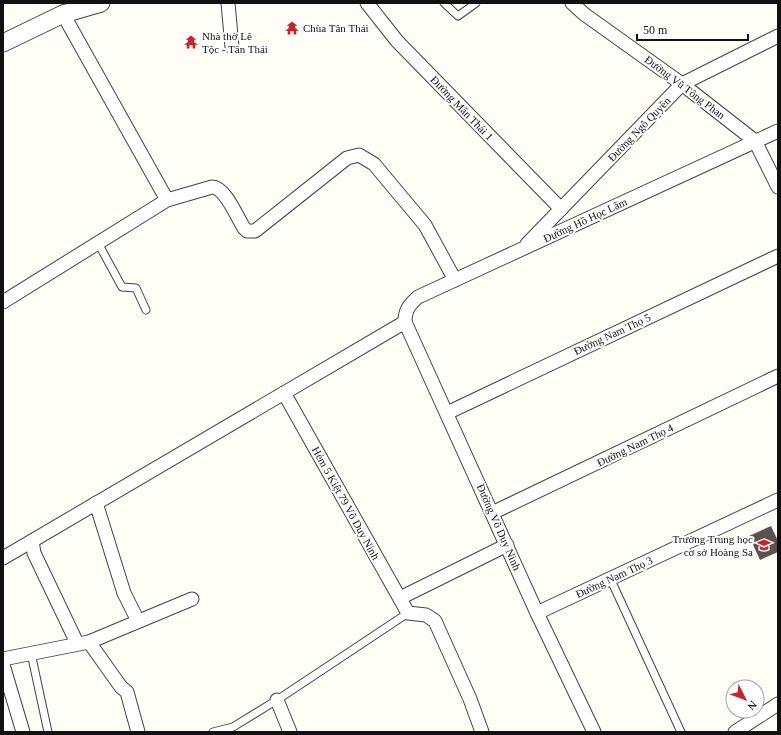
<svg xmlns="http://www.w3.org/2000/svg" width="781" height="735" font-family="Georgia,serif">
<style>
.building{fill:#5a524d}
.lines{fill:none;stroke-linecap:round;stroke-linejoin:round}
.service-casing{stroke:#444;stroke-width:9}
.minor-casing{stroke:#444;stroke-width:15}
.tertiary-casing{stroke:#444;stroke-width:19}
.service{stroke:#fff;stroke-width:7}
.minor{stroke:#fff;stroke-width:13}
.tertiary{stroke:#fff;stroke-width:17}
.labels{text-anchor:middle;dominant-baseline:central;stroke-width:4;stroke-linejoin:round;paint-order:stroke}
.poi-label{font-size:11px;fill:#111;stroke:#fff;text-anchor:start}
.street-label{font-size:11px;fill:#111;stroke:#fff}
</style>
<rect width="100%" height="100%" fill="#fffdf5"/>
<path class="building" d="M 771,526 L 778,541 L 778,552 L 760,560 L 749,536 Z"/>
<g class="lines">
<g class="service-casing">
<g id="service">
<path d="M 444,3 L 458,16 L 476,3"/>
<path d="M 98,243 L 122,287 L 136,288 L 146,310"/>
<path d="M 610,578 L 681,732"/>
<path d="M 31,653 L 48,732"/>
<path d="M 213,732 L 233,727 L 277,700 L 408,613"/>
</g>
</g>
<g class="minor-casing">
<g id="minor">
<path d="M 228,3 L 232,47"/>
<path d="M 367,3 L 397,41 L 561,209"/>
<path d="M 572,3 L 584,14 L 682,84 L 755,141 L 778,187"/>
<path d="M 63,14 L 167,200"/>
<path d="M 527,244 L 682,84 L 778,36"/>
<path d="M 3,302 L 167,200 L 212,187 C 225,187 237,217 244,228 L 247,231 L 255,231 L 347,158 L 359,155 L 374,164 L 425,225 L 455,280"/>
<path d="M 284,393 L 408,613 L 426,615 L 435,621 L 470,699 L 482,732"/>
<path d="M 447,413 L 778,256"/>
<path d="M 96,503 L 124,593 L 138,621"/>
<path d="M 492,513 L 778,376"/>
<path d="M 32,541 L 34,553 L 77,643"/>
<path d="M 3,558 L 405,322"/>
<path d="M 400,598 L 507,545"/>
<path d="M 537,613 L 778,500"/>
<path d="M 89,642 L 121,687 L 127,692 L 138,732"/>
<path d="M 3,659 L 89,642 L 192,599"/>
<path d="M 3,665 L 23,732"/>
<path d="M 277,700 L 290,732"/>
<path d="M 594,732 L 537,613 L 405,322 C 405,310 409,305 418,297 L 778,131"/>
<path d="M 735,732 L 778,704"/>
</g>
</g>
<g class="tertiary-casing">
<path id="tertiary" d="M 3,43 L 63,14 L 101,3"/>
</g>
<use href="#service" class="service"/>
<use href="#minor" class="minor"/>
<use href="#tertiary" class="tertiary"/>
</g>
<defs>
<g id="temple-bare" transform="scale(1.08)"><path d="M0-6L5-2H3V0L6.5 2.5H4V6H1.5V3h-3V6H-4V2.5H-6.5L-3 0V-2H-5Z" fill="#c4262e" stroke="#fff" stroke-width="2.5" paint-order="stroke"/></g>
<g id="school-bare" transform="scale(1.08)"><path d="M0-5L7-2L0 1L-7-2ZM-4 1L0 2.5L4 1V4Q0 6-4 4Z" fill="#c4262e" stroke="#fff" stroke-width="2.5" paint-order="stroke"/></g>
</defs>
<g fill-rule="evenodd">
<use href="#temple-bare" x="292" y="28"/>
<use href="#temple-bare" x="191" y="42"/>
<use href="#school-bare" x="764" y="545"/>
</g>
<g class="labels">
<g class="poi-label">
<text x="303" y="28">Chùa Tân Thái</text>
<text x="202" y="36">Nhà thờ Lê<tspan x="202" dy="13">Tộc - Tân Thái</tspan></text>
<text x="753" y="539" text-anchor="end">Trường Trung học<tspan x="753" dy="13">cơ sở Hoàng Sa</tspan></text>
</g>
<g class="street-label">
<text transform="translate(685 87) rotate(37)">Đường Vũ Tông Phan</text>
<text transform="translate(462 108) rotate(46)">Đường Mân Thái 1</text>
<text transform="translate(639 129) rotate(-46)">Đường Ngô Quyền</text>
<text transform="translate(585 220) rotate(-25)">Đường Hồ Học Lãm</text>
<text transform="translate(612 334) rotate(-25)">Đường Nam Thọ 5</text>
<text transform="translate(635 445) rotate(-26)">Đường Nam Thọ 4</text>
<text transform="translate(346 503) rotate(61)">Hẻm 5 Kiệt 79 Võ Duy Ninh</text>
<text transform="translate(499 527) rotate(66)">Đường Võ Duy Ninh</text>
<text transform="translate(614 577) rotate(-25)">Đường Nam Thọ 3</text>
</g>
</g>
<rect width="781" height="735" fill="none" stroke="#111111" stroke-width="8"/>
<g transform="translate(745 699) rotate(132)"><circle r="19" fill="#ffffff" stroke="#a0a0a0"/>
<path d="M0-3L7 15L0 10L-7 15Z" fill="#c4262e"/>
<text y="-6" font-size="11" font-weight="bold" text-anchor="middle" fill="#111111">N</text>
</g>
<path d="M637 34v6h111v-6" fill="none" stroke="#111111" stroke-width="2"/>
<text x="643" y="34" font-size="12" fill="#111111" stroke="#ffffff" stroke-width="3" paint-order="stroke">50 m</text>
</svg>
